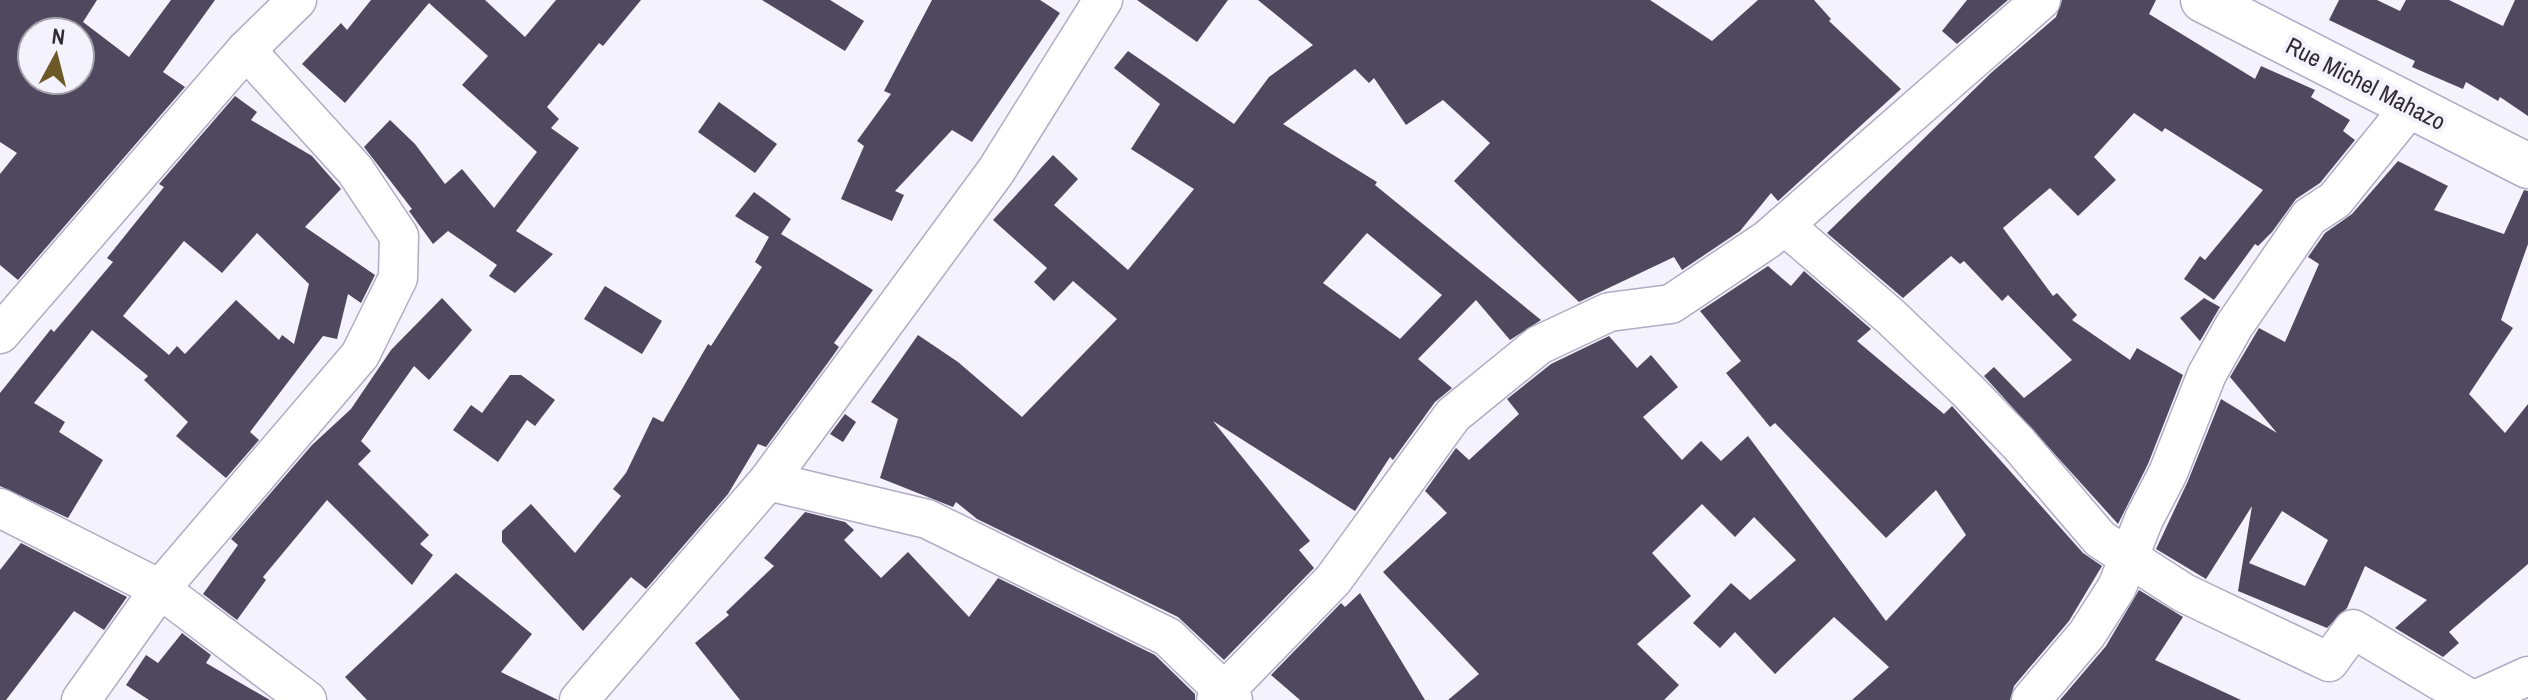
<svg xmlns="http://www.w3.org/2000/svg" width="2528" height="700" font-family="'Archivo Narrow',sans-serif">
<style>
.building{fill:#4e495e;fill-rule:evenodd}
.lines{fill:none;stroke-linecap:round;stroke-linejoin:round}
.minor-casing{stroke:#b1abc4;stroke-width:41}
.tertiary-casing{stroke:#b1abc4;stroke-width:47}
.minor{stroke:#fff;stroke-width:38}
.tertiary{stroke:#fff;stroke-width:44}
.labels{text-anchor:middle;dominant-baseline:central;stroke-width:8;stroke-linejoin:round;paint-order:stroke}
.street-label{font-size:24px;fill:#302d37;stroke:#f4f2fc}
</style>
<rect width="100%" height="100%" fill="#f4f2fc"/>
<g class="building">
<path d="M 0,0 L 97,0 L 83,22 L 129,57 L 171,0 L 215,0 L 163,72 L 185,87 L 18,280 L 0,265 L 0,174 L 17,153 L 0,142 ZM 32,32 L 80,32 L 80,80 L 32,80 Z"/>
<path d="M 371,0 L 485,0 L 525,37 L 556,0 L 641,0 L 603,46 L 599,43 L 547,107 L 559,119 L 551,128 L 579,148 L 516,231 L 553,254 L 515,293 L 489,276 L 497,265 L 448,231 L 433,244 L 409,211 L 412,209 L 364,147 L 390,120 L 415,144 L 445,184 L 462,169 L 494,208 L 537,152 L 462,85 L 488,56 L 429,3 L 345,103 L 302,64 L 341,23 L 347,30 Z"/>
<path d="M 762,0 L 830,0 L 864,21 L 845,51 Z"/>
<path d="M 932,0 L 1040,0 L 1060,13 L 972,142 L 952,130 L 895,191 L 904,195 L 892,221 L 841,199 L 864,146 L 857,141 L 891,94 L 884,91 Z"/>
<path d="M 1137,0 L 1228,0 L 1197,42 Z"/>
<path d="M 1258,0 L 1650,0 L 1712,41 L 1758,0 L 1814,0 L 1831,19 L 1829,21 L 1901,89 L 1778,201 L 1771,193 L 1740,231 L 1682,270 L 1674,257 L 1579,302 L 1454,181 L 1490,143 L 1443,100 L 1406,125 L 1374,78 L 1369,83 L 1355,69 L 1283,124 L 1377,182 L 1375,185 L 1541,320 L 1510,340 L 1476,300 L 1418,359 L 1452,388 L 1435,402 L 1393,460 L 1390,457 L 1355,511 L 1213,421 L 1310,541 L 1299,550 L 1314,568 L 1224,660 L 1178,617 L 977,519 L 956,502 L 953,507 L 880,478 L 898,419 L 871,402 L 918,335 L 958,362 L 1022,417 L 1117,319 L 1073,281 L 1054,301 L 1034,282 L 1047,268 L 993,220 L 1053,155 L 1078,179 L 1054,205 L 1128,270 L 1194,189 L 1131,149 L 1160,104 L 1114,68 L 1128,51 L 1234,124 L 1269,77 L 1313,45 ZM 1367,233 L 1442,295 L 1400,339 L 1323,283 Z"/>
<path d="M 1967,0 L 2008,0 L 1957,44 L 1942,31 Z"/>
<path d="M 2062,0 L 2156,0 L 2149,14 L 2255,79 L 2261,66 L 2315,90 L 2311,97 L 2350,120 L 2343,131 L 2355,140 L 2320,183 L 2296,199 L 2272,232 L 2258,246 L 2255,244 L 2214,300 L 2184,279 L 2200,256 L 2205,260 L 2263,190 L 2165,128 L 2162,132 L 2134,113 L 2094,157 L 2116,180 L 2078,216 L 2050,188 L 2003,228 L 2053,296 L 2057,293 L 2077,315 L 2072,320 L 2130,360 L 2137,348 L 2183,375 L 2148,464 L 2118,524 L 1984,376 L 1994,367 L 2024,398 L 2072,360 L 2008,295 L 2002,301 L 1964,261 L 1960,264 L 1951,256 L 1903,298 L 1827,233 L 1992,72 L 2056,17 Z"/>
<path d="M 2339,0 L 2377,0 L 2400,11 L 2406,0 L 2449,0 L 2503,26 L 2515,0 L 2528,0 L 2528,116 L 2500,97 L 2498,101 L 2466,82 L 2463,89 L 2412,67 L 2415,61 L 2329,20 Z"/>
<path d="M 235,96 L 257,112 L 251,120 L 312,156 L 341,189 L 305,227 L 375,275 L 361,303 L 348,294 L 337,339 L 323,336 L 250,432 L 259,440 L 226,478 L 176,436 L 188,422 L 144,380 L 148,376 L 92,330 L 34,403 L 65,422 L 59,432 L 103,460 L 68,518 L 0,486 L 0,393 L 51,329 L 54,332 L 113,262 L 107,258 L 164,187 L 159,184 ZM 257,233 L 309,284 L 294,344 L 282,335 L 279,340 L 236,300 L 185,354 L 177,346 L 169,355 L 123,316 L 184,241 L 222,273 Z"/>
<path d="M 719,102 L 777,144 L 755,173 L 698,132 Z"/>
<path d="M 2398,161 L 2448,186 L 2434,210 L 2504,234 L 2524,190 L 2528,191 L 2528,244 L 2501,320 L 2513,328 L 2469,394 L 2505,433 L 2528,404 L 2528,564 L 2449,632 L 2459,643 L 2443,657 L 2395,628 L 2427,600 L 2365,566 L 2347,608 L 2327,628 L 2238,591 L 2252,506 L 2206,579 L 2156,549 L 2188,481 L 2221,399 L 2277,433 L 2230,377 L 2259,328 L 2285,342 L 2319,264 L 2308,257 L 2325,233 L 2352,214 ZM 2282,511 L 2328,540 L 2305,586 L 2249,563 Z"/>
<path d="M 754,192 L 791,219 L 781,234 L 873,290 L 834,343 L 839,347 L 832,357 L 766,447 L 758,444 L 728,494 L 646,589 L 631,577 L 583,631 L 502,542 L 502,531 L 531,504 L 575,553 L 621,496 L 613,489 L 626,473 L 653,417 L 663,422 L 708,344 L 711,346 L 762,267 L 755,262 L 769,237 L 735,216 Z"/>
<path d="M 1768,266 L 1791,286 L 1804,271 L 1871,329 L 1857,341 L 1944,414 L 1952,406 L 2083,553 L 2102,566 L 2069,621 L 2014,686 L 2010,700 L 1852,700 L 1889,667 L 1834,617 L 1775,674 L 1735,632 L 1720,648 L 1693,623 L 1731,583 L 1750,600 L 1796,560 L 1754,517 L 1735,537 L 1702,504 L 1652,553 L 1691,596 L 1637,644 L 1679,685 L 1664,700 L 1448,700 L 1479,674 L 1383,572 L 1447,513 L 1425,491 L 1456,448 L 1469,460 L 1519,414 L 1507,399 L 1551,364 L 1609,336 L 1637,368 L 1651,355 L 1678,387 L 1643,417 L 1682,460 L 1701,441 L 1721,461 L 1748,436 L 1886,621 L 1966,535 L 1936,490 L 1886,538 L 1775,423 L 1770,427 L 1726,373 L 1741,361 L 1700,311 Z"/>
<path d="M 605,286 L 662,321 L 642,354 L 584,319 Z"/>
<path d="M 442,298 L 472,330 L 429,380 L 414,366 L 361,441 L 371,451 L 358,464 L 429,535 L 420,544 L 433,555 L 412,585 L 327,500 L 263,577 L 266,580 L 237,620 L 203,594 L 238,545 L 231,539 L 312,445 L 351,409 L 391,350 Z"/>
<path d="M 2204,298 L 2220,307 L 2200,341 L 2180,318 Z"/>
<path d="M 510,375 L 521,375 L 555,400 L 535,426 L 527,420 L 498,462 L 453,430 L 471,405 L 482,413 Z"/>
<path d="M 845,414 L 856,422 L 843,442 L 830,434 Z"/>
<path d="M 805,512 L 845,522 L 854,530 L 844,540 L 881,578 L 908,552 L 969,617 L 998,578 L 1155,655 L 1195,694 L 1195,700 L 740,700 L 695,643 L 729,615 L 726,612 L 774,566 L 764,558 Z"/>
<path d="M 21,543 L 127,597 L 104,630 L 74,611 L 6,700 L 0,700 L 0,570 Z"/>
<path d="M 456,573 L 532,634 L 501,672 L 558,700 L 367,700 L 345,677 Z"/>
<path d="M 2139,590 L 2183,617 L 2155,660 L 2241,700 L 2060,700 L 2106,646 Z"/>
<path d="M 1360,593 L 1425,700 L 1300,700 L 1271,675 L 1341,603 L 1345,607 Z"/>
<path d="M 182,633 L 211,655 L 206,663 L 270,700 L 149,700 L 126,685 L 146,655 L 158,663 Z"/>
</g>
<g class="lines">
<g class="minor-casing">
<g id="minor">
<path d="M 1784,225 L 1891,317 L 1968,391 L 2019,444 L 2100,539 L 2184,593 L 2329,662 L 2353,629 L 2472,700"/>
<path d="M 0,334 L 246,50 L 297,0"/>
<path d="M 768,481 L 927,519 L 1168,637 L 1233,700"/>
<path d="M 0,508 L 160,589 L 307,700"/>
<path d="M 81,700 L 160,589 L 360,355 L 398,278 L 399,236 L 355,170 L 246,50"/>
<path d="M 579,700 L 768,481 L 996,171 L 1103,0"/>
<path d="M 1216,700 L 1333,580 L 1453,415 L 1539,345 L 1609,312 L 1671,304 L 1768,239 L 2041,0"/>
<path d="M 2031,700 L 2087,634 L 2117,587 L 2144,519 L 2168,473 L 2207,374 L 2234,326 L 2309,217 L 2335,200 L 2411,106"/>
<path d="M 2475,700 L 2528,676"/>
</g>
</g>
<g class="tertiary-casing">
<path id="tertiary" d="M 2203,0 L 2528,166"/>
</g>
<use href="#minor" class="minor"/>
<use href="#tertiary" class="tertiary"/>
</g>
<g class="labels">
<g class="street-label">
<text transform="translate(2366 83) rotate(27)">Rue Michel Mahazo</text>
</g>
</g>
<g transform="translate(56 56) rotate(7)"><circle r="38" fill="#f4f2fc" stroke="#a6a3ad" stroke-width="2"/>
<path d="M0-6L14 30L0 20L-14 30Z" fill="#6d5927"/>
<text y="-12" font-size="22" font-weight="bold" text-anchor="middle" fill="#302d37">N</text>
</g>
</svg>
